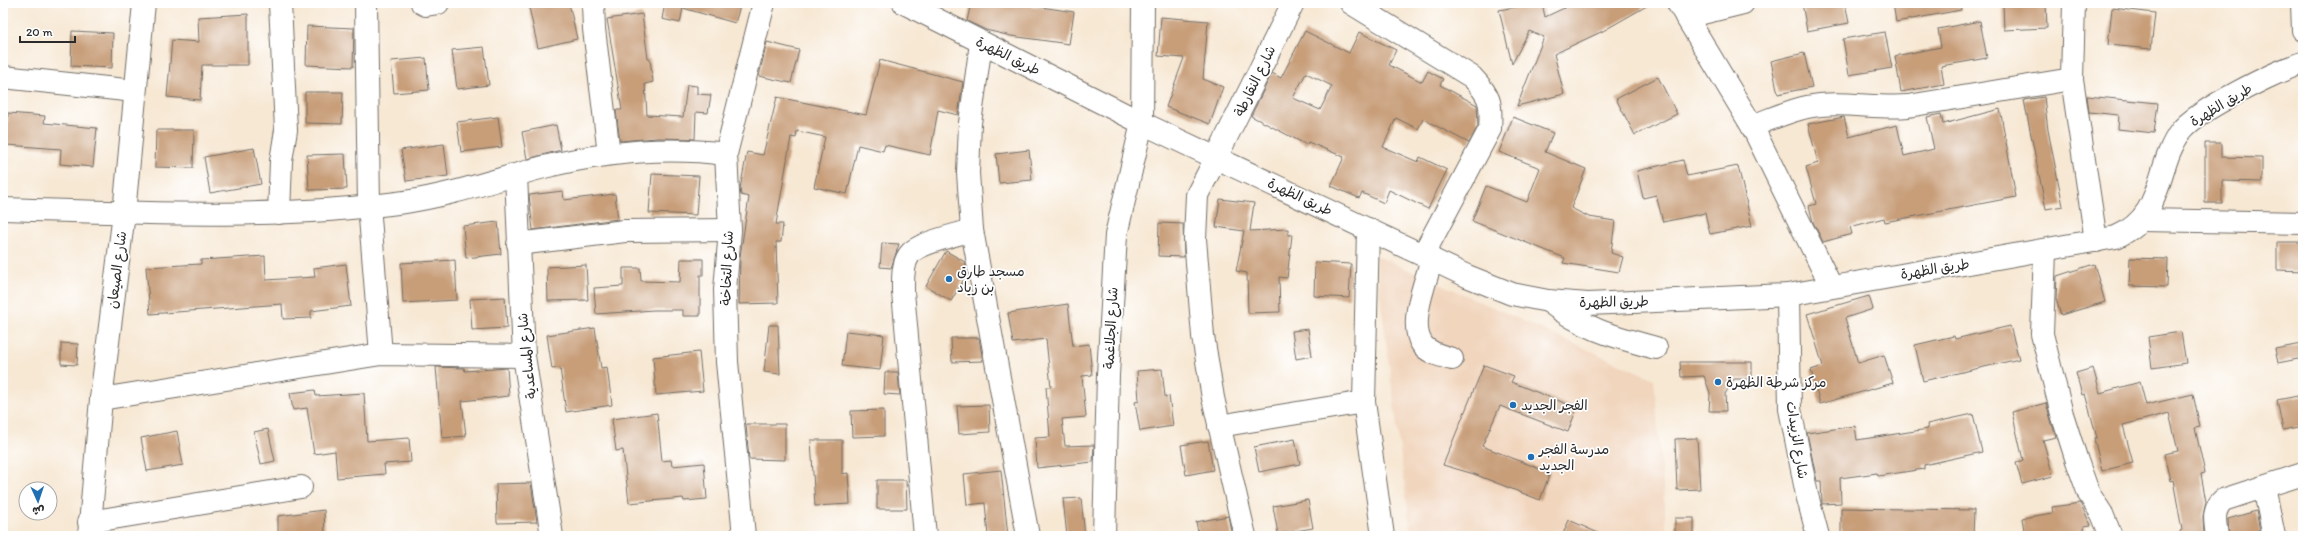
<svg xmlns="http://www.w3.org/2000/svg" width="2306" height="539" font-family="Itim,'Playpen Sans Arabic',sans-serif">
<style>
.built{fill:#f1d5bd}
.building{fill:#c89e79;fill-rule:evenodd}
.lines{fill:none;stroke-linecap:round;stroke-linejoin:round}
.minor-casing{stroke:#726d66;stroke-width:24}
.major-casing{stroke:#726d66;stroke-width:24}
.minor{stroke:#fff;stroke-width:22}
.major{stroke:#fff;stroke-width:22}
.poi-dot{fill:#1f6fb2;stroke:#fff;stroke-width:1.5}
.labels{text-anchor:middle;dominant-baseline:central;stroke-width:3.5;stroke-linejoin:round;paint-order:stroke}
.street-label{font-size:14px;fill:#2b2b2b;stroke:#fff}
.poi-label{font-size:14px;fill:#2b2b2b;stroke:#fff;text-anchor:start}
</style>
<rect width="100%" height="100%" fill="#fff"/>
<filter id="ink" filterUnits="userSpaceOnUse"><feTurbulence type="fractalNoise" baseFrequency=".025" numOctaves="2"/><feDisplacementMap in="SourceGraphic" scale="8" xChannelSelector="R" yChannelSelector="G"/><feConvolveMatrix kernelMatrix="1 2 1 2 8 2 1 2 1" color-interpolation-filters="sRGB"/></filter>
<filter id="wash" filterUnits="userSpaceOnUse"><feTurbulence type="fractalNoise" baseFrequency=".012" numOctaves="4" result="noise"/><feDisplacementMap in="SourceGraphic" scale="16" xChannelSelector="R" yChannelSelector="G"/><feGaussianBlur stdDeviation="0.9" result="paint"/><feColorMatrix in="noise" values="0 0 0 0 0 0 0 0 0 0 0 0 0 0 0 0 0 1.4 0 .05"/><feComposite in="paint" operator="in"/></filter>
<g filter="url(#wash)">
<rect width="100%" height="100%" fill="#f7e8d4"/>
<path class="built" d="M 1375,255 L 1654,379 L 1667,536 L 1411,536 Z"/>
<g id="blocks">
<g class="building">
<path d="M 528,3 L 569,3 L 577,39 L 538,48 Z"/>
<path d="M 665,3 L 741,3 L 735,23 L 683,8 L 680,23 L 662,19 Z"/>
<path d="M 971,3 L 1014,3 L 1074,12 L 1069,44 L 1011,36 L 986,30 L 967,21 Z"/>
<path d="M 1536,3 L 1542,3 L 1545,17 L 1575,3 L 1652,3 L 1603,31 L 1554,54 L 1564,94 L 1517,106 L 1544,37 L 1529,31 L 1512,64 L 1499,10 Z"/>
<path d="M 1802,3 L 1845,3 L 1849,23 L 1807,31 Z"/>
<path d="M 1893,3 L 1960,3 L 1961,10 L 1896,22 Z"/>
<path d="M 2003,3 L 2046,3 L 2047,28 L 2004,30 Z"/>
<path d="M 2112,8 L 2155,13 L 2151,49 L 2108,45 Z"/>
<path d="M 248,14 L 248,65 L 202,65 L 200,100 L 167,97 L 172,40 L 199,42 L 198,17 Z"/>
<path d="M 642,14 L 648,59 L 650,59 L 653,82 L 645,84 L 647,115 L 683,117 L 687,85 L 697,86 L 697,94 L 711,95 L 708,113 L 696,112 L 695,139 L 657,138 L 620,141 L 616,110 L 622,110 L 607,19 Z"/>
<path d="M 1161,17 L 1208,21 L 1203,79 L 1223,87 L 1210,124 L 1166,107 L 1184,58 L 1158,56 Z"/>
<path d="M 1980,21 L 1987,58 L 1941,66 L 1944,84 L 1901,92 L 1895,56 L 1941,47 L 1938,29 Z"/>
<path d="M 307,26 L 354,28 L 353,67 L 306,65 Z"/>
<path d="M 72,31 L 113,33 L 112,68 L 71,66 Z"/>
<path d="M 1305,31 L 1349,53 L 1359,32 L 1396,50 L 1389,65 L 1422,82 L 1428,71 L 1443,79 L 1440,85 L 1477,105 L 1478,126 L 1469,143 L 1423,119 L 1418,129 L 1396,118 L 1383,147 L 1418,162 L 1420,157 L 1447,170 L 1428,209 L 1389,190 L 1384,203 L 1362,193 L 1359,198 L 1331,186 L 1344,157 L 1308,142 L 1307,145 L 1251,116 L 1272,73 L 1281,78 ZM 1306,73 L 1332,86 L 1320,110 L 1293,98 Z"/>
<path d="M 1885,32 L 1892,68 L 1849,75 L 1843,39 Z"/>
<path d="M 767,42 L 799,50 L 791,83 L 759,76 Z"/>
<path d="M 484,47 L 489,85 L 457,89 L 452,50 Z"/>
<path d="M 1804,53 L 1812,87 L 1778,94 L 1771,61 Z"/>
<path d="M 426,58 L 429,90 L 394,93 L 391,61 Z"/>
<path d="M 880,60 L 963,82 L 958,115 L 938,110 L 930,155 L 885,145 L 883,151 L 858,145 L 847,194 L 814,187 L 825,137 L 797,131 L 796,138 L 791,137 L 776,224 L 783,224 L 781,242 L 776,242 L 778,303 L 739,304 L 740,257 L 749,197 L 741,195 L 740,189 L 747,152 L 763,155 L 777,97 L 866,115 Z"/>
<path d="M 1658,77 L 1677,114 L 1635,135 L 1616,99 Z"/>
<path d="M 305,92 L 343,92 L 342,124 L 305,123 Z"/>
<path d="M 2087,96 L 2158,103 L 2154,133 L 2118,129 L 2119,115 L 2089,112 Z"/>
<path d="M 2044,97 L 2048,130 L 2063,206 L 2046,209 L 2024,100 Z"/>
<path d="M 2000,109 L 2016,197 L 1885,222 L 1884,218 L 1850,227 L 1852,234 L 1823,242 L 1813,222 L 1809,206 L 1816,204 L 1806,167 L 1818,163 L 1808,124 L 1844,117 L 1849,137 L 1897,125 L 1904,156 L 1934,149 L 1927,117 L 1941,114 L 1943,124 Z"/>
<path d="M 8,113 L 45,116 L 44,123 L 97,128 L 93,167 L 60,164 L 61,149 L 6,145 Z"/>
<path d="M 498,117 L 502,147 L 461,152 L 457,122 Z"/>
<path d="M 1513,117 L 1553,133 L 1545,152 L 1586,169 L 1571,208 L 1589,217 L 1615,221 L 1611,253 L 1623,257 L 1619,272 L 1563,263 L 1565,258 L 1472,221 L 1486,186 L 1527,202 L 1540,168 L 1499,152 Z"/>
<path d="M 556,125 L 561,150 L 527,159 L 522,132 Z"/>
<path d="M 156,130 L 194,130 L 193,168 L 155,167 Z"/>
<path d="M 2205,143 L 2221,143 L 2221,157 L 2262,158 L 2262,182 L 2222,181 L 2222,203 L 2205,203 Z"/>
<path d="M 444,144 L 448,176 L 406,181 L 401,150 Z"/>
<path d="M 254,148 L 261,184 L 210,193 L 204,157 Z"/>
<path d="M 1029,150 L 1032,180 L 999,183 L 996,154 Z"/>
<path d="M 345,154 L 347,189 L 309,190 L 307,155 Z"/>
<path d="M 1683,160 L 1687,176 L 1738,166 L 1752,226 L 1710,234 L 1705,213 L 1663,222 L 1656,195 L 1643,198 L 1637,171 Z"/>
<path d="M 652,174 L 699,176 L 696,215 L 649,213 Z"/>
<path d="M 563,191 L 564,200 L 615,194 L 618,219 L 533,230 L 529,195 Z"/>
<path d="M 1220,199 L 1254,203 L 1250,231 L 1288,229 L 1288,235 L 1292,235 L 1287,278 L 1279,277 L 1280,312 L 1248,313 L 1247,273 L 1236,271 L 1244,231 L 1216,227 Z"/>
<path d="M 498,222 L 501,254 L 466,258 L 463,226 Z"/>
<path d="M 1159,223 L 1183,224 L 1184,257 L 1158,256 Z"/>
<path d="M 2277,242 L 2303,242 L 2303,271 L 2277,270 Z"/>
<path d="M 882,243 L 899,244 L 891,268 L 880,267 Z"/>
<path d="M 946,251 L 965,262 L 967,274 L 951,301 L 926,286 Z"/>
<path d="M 265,256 L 266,280 L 315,277 L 314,268 L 346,264 L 351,306 L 311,311 L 311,318 L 283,319 L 282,304 L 150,314 L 146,267 L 201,264 L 201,260 Z"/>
<path d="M 2130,258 L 2168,259 L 2167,287 L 2129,286 Z"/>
<path d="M 681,259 L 703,259 L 703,275 L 700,275 L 700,316 L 683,316 L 683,310 L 654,310 L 596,314 L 594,288 L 623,286 L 623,268 L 640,268 L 641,281 L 680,282 Z"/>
<path d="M 455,260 L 457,300 L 403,303 L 401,263 Z"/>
<path d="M 1315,262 L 1351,264 L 1349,298 L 1314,296 Z"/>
<path d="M 2094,264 L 2105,302 L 2061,315 L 2056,299 L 2057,276 Z"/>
<path d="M 586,265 L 588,300 L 548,301 L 547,267 Z"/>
<path d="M 1869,296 L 1873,309 L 1845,318 L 1858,363 L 1884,355 L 1893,383 L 1820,404 L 1811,370 L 1823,366 L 1807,314 Z"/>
<path d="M 505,297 L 507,328 L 472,330 L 470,299 Z"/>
<path d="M 1068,304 L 1073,346 L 1089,344 L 1092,375 L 1082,376 L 1086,417 L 1062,419 L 1065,446 L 1094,445 L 1093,462 L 1037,468 L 1035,438 L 1050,437 L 1046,387 L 1051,387 L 1046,339 L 1013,343 L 1008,313 Z"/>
<path d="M 769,325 L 778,325 L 780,374 L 764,372 Z"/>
<path d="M 2010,326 L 2019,359 L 1923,381 L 1915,345 L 1954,336 L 1955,339 Z"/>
<path d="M 595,328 L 601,368 L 607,367 L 612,405 L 566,412 L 560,368 L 552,369 L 547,335 Z"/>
<path d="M 1308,329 L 1312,356 L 1296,359 L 1292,331 Z"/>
<path d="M 846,331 L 884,335 L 880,370 L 842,366 Z"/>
<path d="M 2181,332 L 2186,363 L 2152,368 L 2148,337 Z"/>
<path d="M 951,338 L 979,338 L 983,361 L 952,362 Z"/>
<path d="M 61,343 L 78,344 L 77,365 L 61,364 Z"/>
<path d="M 2301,344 L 2303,358 L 2278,363 L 2275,349 Z"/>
<path d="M 699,352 L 703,391 L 656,395 L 653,357 Z"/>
<path d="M 1680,362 L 1752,362 L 1752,379 L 1734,379 L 1725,394 L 1726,411 L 1709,411 L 1710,393 L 1704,376 L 1681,377 Z"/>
<path d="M 1484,365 L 1514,376 L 1511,382 L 1577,408 L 1568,432 L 1500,406 L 1482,446 L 1550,473 L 1540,500 L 1474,474 L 1443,465 Z"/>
<path d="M 436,367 L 464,368 L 465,371 L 507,368 L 509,396 L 462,401 L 466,436 L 442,438 Z"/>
<path d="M 2093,368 L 2100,393 L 2140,382 L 2146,405 L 2193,394 L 2200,427 L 2195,428 L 2205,473 L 2201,474 L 2206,502 L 2203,516 L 2204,536 L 2180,536 L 2180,531 L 2182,530 L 2173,480 L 2170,481 L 2164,454 L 2178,451 L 2169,413 L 2123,425 L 2133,463 L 2102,471 L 2094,438 L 2097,438 L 2085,394 L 2082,395 L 2076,373 Z"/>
<path d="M 1162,369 L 1165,397 L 1169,396 L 1173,426 L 1140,431 L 1135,402 L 1139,401 L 1137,371 Z"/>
<path d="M 885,372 L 898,372 L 900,395 L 884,394 Z"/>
<path d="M 315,390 L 316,396 L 364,393 L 367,441 L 409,438 L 411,462 L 384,464 L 385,474 L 337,478 L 335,451 L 314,454 L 307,408 L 293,410 L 290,393 Z"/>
<path d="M 2303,395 L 2303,426 L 2283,430 L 2277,400 Z"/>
<path d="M 2046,403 L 2056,437 L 2043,440 L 2053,476 L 2022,484 L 2016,463 L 2023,460 L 2012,412 Z"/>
<path d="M 989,405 L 990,432 L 959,434 L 957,406 Z"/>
<path d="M 884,410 L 884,436 L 852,437 L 851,411 Z"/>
<path d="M 657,413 L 662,461 L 671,460 L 672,466 L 704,463 L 707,499 L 684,501 L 683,498 L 629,503 L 623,450 L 616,451 L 612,419 Z"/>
<path d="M 1973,414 L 1982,452 L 1924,465 L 1924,469 L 1878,476 L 1877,473 L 1840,478 L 1841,503 L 1822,504 L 1821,481 L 1817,481 L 1807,433 L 1855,426 L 1857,440 L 1928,429 L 1927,424 Z"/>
<path d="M 746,424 L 785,424 L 785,460 L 749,459 Z"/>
<path d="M 268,429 L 275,461 L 261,464 L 254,432 Z"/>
<path d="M 177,431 L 183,465 L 147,471 L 141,438 Z"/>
<path d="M 1697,438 L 1700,489 L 1677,490 L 1675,439 Z"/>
<path d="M 1295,439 L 1300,464 L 1259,472 L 1254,447 Z"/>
<path d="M 811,440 L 842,440 L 842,474 L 848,473 L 850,504 L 815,506 Z"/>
<path d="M 1208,441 L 1213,470 L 1186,475 L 1181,445 Z"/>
<path d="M 1001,470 L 1008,536 L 988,536 L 985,503 L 967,505 L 964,474 Z"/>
<path d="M 877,480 L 906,480 L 907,509 L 877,509 Z"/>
<path d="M 531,483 L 537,522 L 497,523 L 496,484 Z"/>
<path d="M 1081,498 L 1085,536 L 1067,536 L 1063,499 Z"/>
<path d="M 1308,500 L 1313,528 L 1278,534 L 1273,506 Z"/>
<path d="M 2080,503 L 2091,525 L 2084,526 L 2085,536 L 2025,536 L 2022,518 L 2053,513 L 2052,507 Z"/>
<path d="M 1841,508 L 1974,510 L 1973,536 L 1841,536 Z"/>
<path d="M 324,510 L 325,536 L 278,536 L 278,516 Z"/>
<path d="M 2256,511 L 2261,536 L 2229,536 L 2228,519 Z"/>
<path d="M 1228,516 L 1232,536 L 1199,536 L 1196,522 Z"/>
<rect x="1675" y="518" width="19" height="18"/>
<path d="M 1569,520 L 1605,536 L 1562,536 Z"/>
</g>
</g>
</g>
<g filter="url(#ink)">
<use href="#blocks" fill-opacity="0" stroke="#726d66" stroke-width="1"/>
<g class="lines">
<g class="minor-casing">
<g id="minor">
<path d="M 366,3 L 369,205 L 381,354"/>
<path d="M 422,3 L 426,5 L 438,3"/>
<path d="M 593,3 L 594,29 L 609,154"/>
<path d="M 1351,3 L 1472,77 C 1490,96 1492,102 1490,129 L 1423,255"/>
<path d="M 1678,3 L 1752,126 L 1831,286"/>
<path d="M 2074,3 L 2072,79 L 2096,241"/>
<path d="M 1686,17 L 1743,3"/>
<path d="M 981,43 L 970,123 L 968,173 L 972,230 L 1028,536"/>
<path d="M 3,77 L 135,91"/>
<path d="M 1752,126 C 1769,120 1788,111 1807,107 C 1840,100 1875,109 1908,106 L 2072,79"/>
<path d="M 1216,158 L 1197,195 L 1195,239 L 1203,336 L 1213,398 L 1245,536"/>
<path d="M 516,175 L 524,356 L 552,536"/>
<path d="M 3,209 C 137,213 273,220 405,202 C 452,195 498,179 544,167 C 604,152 665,146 726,154"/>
<path d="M 279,213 L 281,161 L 286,130 L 280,3"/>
<path d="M 2142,220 L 2303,223"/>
<path d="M 1368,229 L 1364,402 L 1383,536"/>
<path d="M 518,244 L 625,231 L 730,230"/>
<path d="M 2045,251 L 2042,334 L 2062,414 L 2077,461 L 2089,494 L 2102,514 L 2111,536"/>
<path d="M 1432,259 C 1426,281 1408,323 1422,344 C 1428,353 1442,356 1452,359"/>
<path d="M 1788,295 L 1790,409 L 1807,495 L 1818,536"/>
<path d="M 1548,301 C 1584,329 1612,336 1656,348"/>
<path d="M 101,399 L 381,354 L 524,356"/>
<path d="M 1219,426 L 1364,402"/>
<path d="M 2264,487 L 2274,536"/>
<path d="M 89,522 L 301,487"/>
<path d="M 89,536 L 101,399 L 124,213 L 144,3"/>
<path d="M 744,536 L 727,362 L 725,290 L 730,230 L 726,154 L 764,3"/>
<path d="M 925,536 L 903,292 C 903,280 902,265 909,255 C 917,243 957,235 972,230"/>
<path d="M 1104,536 L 1108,375 L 1116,235 L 1142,123 L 1143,3"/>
<path d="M 2217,536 C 2215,522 2212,510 2223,500 L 2303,474"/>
</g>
</g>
<g class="major-casing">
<g id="major">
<path d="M 904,3 L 1142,123 L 1467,276 L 1512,294 L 1548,301 L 1588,304 L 1788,295 L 2116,237 C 2166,215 2154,168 2181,131 C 2197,110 2276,71 2303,63"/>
<path d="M 2302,3 L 2303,30"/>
<path d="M 1216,158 L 1293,3"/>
</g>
</g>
<use href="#minor" class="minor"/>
<use href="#major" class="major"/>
</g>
</g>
<g class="poi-dot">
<circle cx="949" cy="279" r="4"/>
<circle cx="1718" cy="382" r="4"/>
<circle cx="1513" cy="405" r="4"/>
<circle cx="1531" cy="457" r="4"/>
</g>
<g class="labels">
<g class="street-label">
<text transform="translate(1008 56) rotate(26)">طريق الظهرة</text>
<text transform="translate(1255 81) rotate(-64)">شارع النقارطة</text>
<text transform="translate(2221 105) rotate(-31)">طريق الظهرة</text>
<text transform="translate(1300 197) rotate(25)">طريق الظهرة</text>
<text transform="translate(727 268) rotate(-88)">شارع التخاخة</text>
<text transform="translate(1935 269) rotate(-9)">طريق الظهرة</text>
<text transform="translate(117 270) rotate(-83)">شارع الصيعان</text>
<text transform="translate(1614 302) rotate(-1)">طريق الظهرة</text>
<text transform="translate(1111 328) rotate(-87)">شارع الجلاغمة</text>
<text transform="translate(527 356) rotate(-96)">شارع المساعدية</text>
<text transform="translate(1797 440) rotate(81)">شارع الزبيدات</text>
</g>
<g class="poi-label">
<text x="957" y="271">مسجد طارق<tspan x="957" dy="16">بن زياد</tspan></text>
<text x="1726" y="382">مركز شرطة الظهرة</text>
<text x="1521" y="405">الفجر الجديد</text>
<text x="1539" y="449">مدرسة الفجر<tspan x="1539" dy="16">الجديد</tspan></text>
</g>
</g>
<rect width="2306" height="539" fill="none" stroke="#fff" stroke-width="16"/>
<g transform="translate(38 501) rotate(177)"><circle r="19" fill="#ffffff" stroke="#aaaaaa"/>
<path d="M0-3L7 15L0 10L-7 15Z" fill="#1f6fb2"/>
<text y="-6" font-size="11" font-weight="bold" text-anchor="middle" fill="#2b2b2b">ش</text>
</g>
<path d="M20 36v6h55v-6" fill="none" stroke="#2b2b2b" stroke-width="2"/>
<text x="26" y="36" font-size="12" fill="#2b2b2b" stroke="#ffffff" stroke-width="3" paint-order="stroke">20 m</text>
</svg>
